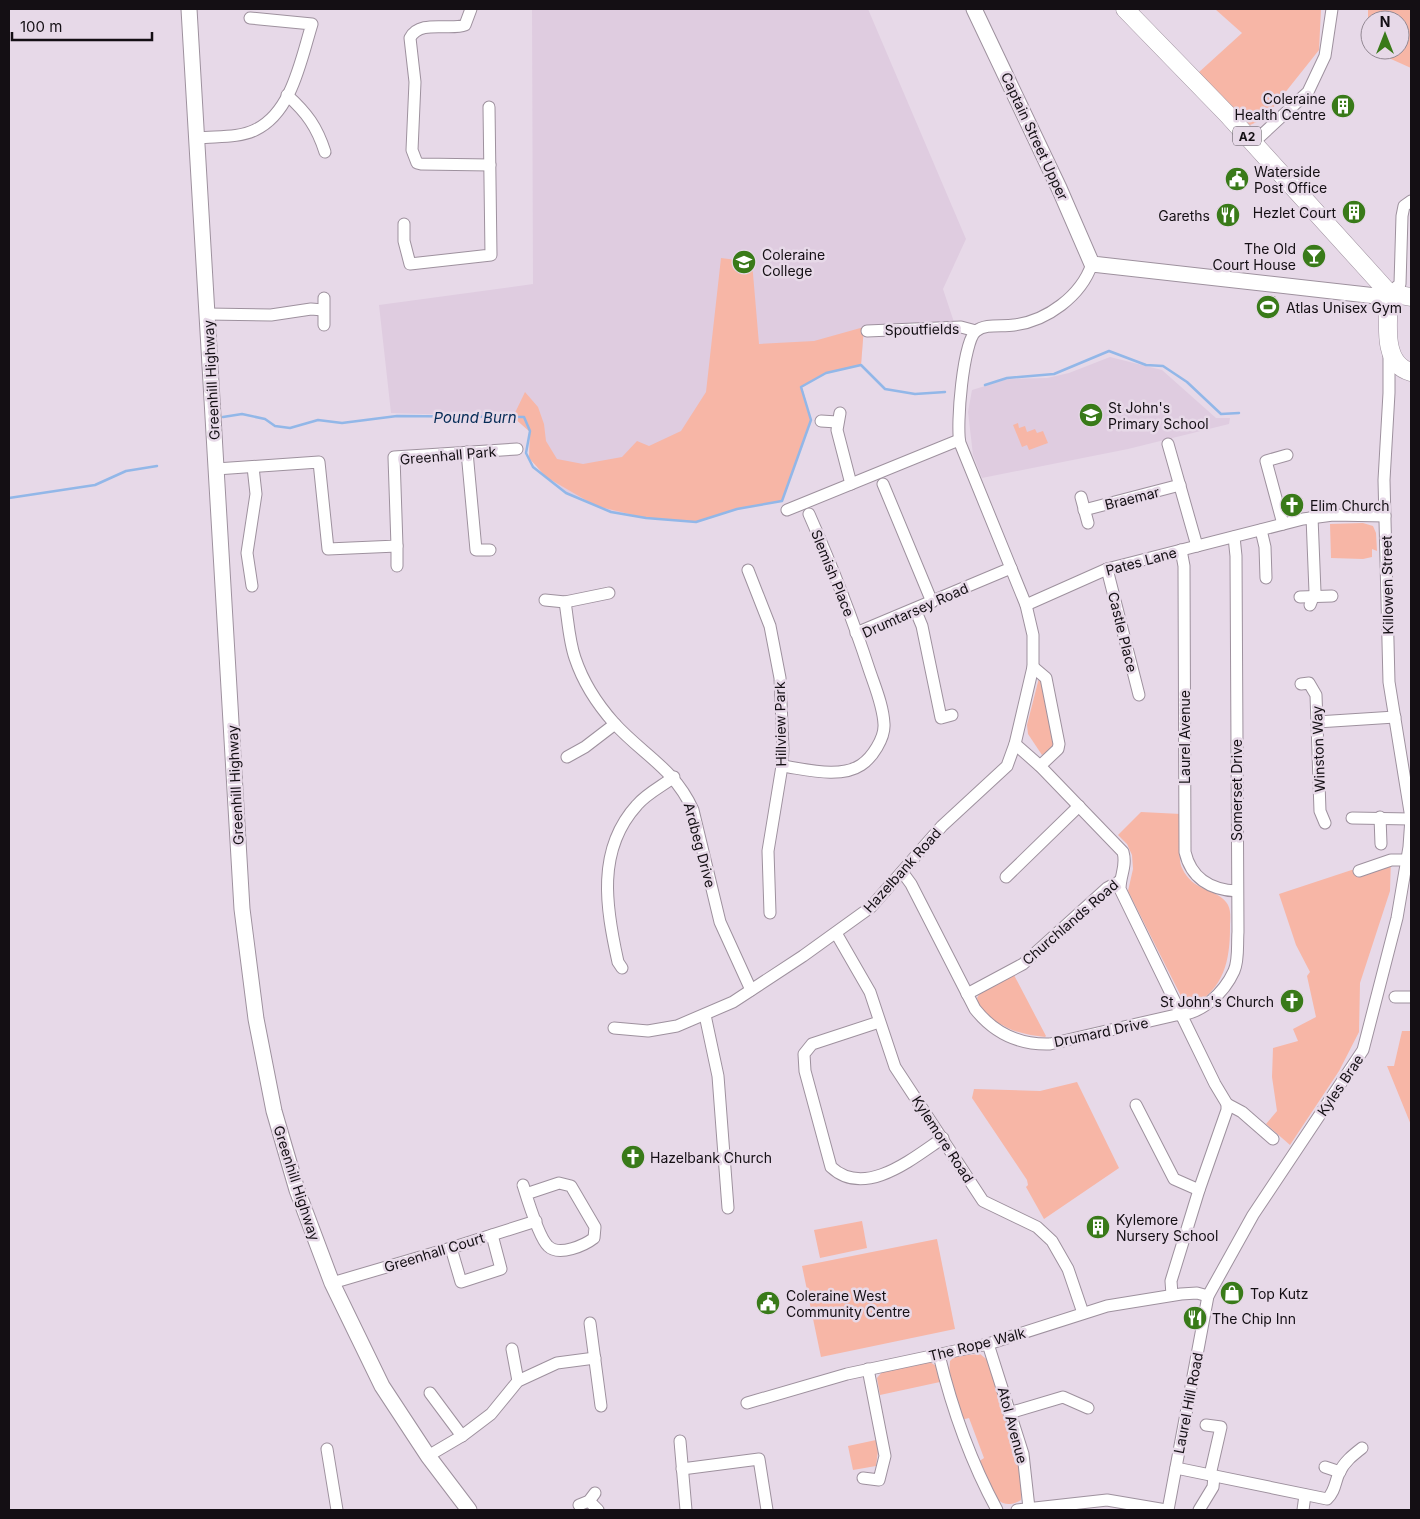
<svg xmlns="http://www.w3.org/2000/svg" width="1420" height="1519" font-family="Inter,sans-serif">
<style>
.built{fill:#dfcce0}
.green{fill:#f7b6a6}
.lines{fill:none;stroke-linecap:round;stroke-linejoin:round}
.stream{stroke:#92b7e8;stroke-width:2.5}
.street-casing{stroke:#9e919e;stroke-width:13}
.secondary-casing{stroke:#9e919e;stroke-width:17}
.primary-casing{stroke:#9e919e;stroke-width:19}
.street{stroke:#fff;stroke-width:11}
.secondary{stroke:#fff;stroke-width:15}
.primary{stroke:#fff;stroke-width:18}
.labels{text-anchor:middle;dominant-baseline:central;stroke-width:5;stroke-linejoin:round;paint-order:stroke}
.shield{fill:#e7d9e8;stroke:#534c54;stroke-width:1}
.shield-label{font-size:12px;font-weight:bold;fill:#140f14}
.poi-label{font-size:14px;fill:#140f14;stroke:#e7d9e8;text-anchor:start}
.street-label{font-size:14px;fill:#140f14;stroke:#e7d9e8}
.water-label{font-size:15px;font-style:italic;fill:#062c57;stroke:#e7d9e8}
</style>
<rect width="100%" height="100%" fill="#e7d9e8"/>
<g class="built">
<path d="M 532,9 L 868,9 L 966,239 L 943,289 L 954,322 L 864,327 L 861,365 L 826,373 L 802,387 L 811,420 L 782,501 L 737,509 L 696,522 L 646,518 L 611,512 L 566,493 L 529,458 L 530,432 L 522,417 L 391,413 L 379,305 L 533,284 Z"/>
<path d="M 1110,357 L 1162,370 L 1216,418 L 1230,418 L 1229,424 L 1128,449 L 982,478 L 973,455 L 968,412 L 972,390 L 1008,379 L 1047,378 L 1069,373 Z"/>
</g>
<g class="green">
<path d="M 1215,9 L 1321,9 L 1319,50 L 1264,119 L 1250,125 L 1198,73 L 1242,33 Z"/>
<path d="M 1368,9 L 1411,9 L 1411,68 L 1391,59 L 1380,50 L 1400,50 L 1400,20 L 1370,20 L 1370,42 L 1368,40 Z"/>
<path d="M 721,258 L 752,262 L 759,344 L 814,341 L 864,327 L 861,365 L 826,373 L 802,387 L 811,420 L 782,501 L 737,509 L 696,522 L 646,518 L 596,506 L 546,477 L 529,458 L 530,432 L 513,417 L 525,392 L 538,407 L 544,424 L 546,441 L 557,459 L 583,464 L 622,457 L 637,441 L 649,446 L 681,431 L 706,392 Z"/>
<path d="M 1018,423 L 1019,428 L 1025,426 L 1027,432 L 1035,429 L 1037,433 L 1043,431 L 1048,443 L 1029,450 L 1027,445 L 1022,447 L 1013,425 Z"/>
<path d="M 1363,523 L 1373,526 L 1376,533 L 1377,551 L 1372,549 L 1372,557 L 1363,559 L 1331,558 L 1330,524 Z"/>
<path d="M 1039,678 L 1043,681 L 1054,748 L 1042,755 L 1028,734 L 1027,725 Z"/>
<path d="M 1141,812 L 1181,814 C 1181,827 1177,857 1182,868 C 1193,892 1215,888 1226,902 C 1232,909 1230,919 1230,928 C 1230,960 1224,989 1193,1005 L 1186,1004 L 1183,1000 L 1128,891 L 1133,869 L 1132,855 L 1127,844 L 1118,835 Z"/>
<path d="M 1391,857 L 1390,891 L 1360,983 L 1359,1032 L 1339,1071 L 1290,1145 L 1266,1124 L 1277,1111 L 1272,1077 L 1273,1048 L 1298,1041 L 1293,1029 L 1316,1017 L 1307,976 L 1310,972 L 1296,945 L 1279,894 Z"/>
<path d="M 1014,975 L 1046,1036 L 1045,1037 C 1034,1036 1023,1034 1012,1030 C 1005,1027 1001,1023 993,1022 L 979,1006 L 977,998 L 980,993 Z"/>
<path d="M 1402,1031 L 1411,1031 L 1411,1125 L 1387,1066 L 1394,1066 Z"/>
<path d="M 1077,1082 L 1119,1168 L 1044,1219 L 1026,1187 L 1028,1185 L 1027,1180 L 972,1098 L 974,1089 L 1040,1091 Z"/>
<path d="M 862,1221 L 867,1248 L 820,1258 L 814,1230 Z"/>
<path d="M 937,1239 L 955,1329 L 821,1357 L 802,1266 Z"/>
<path d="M 980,1354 L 990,1362 C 1004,1406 1024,1453 1021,1500 C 995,1516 987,1481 978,1462 L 984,1458 L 969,1418 L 961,1420 L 949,1376 L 950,1361 L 955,1356 Z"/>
<path d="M 930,1362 L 936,1366 L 940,1382 L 880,1395 L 877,1378 L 882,1372 Z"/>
<path d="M 876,1440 L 878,1451 L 876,1466 L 853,1470 L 848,1446 Z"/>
</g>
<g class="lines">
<g class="stream">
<path d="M 985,385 L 1007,378 L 1054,374 L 1109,351 L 1146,365 L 1163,366 L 1187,382 L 1221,414 L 1239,413"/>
<path d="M 223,417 L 242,414 L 265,419 L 275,426 L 290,428 L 318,420 L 342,423 L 397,416 L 524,417 L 530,431 L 526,453 L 533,467 L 566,493 L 611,512 L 646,518 L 696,522 L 737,509 L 782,501 L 811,420 L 801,387 L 826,373 L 861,365 L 885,389 L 915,394 L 945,392"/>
<path d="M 9,498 L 95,485 L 126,471 L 157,466"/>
</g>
<g class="street-casing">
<g id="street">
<path d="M 471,9 L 465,25 C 450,31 420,19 410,38 L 415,82 L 412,150 L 417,163 L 421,164 L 490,165"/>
<path d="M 287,95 C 307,113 317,127 325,152"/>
<path d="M 198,138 C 216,136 239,138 255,130 C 292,113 301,59 312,24 L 250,18"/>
<path d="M 1253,143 L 1308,92 L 1325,56 L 1332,9"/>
<path d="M 404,224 L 404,241 L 410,264 L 491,255 L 489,107"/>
<path d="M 1389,293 L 1400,284 L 1402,216 L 1404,206 L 1411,201"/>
<path d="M 324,298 L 324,325"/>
<path d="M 207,314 L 271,315 L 311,309 L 323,310"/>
<path d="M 867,331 L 961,327 L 976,331"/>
<path d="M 840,413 L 837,430 L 851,484"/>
<path d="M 821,421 L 837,422"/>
<path d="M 1168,444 L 1197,546"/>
<path d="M 467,452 L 476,550 L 490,550"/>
<path d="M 216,469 L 319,462 L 328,549 L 397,546 L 394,457 L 517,449"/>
<path d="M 883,484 L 932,602"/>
<path d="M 1081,497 L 1088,523"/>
<path d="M 787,510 L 959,440"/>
<path d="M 1084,510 L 1180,485"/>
<path d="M 1283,524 L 1266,461 L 1287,455"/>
<path d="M 1261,530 L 1265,547 L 1266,578"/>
<path d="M 1181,550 L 1184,566 L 1185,852 C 1191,878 1210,890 1237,891"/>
<path d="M 397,566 L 397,546"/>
<path d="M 1107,569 L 1139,695"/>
<path d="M 748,570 L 770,626 L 780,678 L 783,749 L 782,766 L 768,851 L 770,913"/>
<path d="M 252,586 L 247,553 L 256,494 L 253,467"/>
<path d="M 1300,597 L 1332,596"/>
<path d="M 545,600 L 565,602 L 609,593"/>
<path d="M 565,602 C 568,620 569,641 575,658 C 583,682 598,705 614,723 C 643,755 674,768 693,810 L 720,922 L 751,990"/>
<path d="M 1026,605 L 1107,569 L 1303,519 L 1333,515 L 1385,516"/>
<path d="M 1310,605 L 1315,592 L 1312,517"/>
<path d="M 915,609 L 922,626 L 941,718 L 952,715"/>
<path d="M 856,633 L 1011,568"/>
<path d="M 1033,667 L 1046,678 L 1059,744 L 1058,749 L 1040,766"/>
<path d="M 1301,684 L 1309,683 L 1316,695 L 1320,811 L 1325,823"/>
<path d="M 1317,722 L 1395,717"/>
<path d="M 1015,744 L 1040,766 L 1123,852 C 1127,866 1120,875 1120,889 L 1215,1084 L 1227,1104 L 1227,1110 L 1199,1190 L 1171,1281 L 1172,1295"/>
<path d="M 567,757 L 585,747 L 615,724"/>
<path d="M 782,766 C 805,769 840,779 861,765 C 872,758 885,738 884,724 C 883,705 875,687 869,669 C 852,617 831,564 809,514"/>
<path d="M 1380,817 L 1381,844"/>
<path d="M 1352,818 L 1411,819"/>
<path d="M 1359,871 L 1391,860 L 1407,860"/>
<path d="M 903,873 L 911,884 L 975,1009 C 994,1033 1019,1045 1050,1044 L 1176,1015 C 1201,1015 1224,993 1234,971 C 1239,960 1237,944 1238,932 L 1236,556 L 1234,537"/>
<path d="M 1006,877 L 1079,806"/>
<path d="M 836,933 L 870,992 L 895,1067 L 983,1201 L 1037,1227 L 1052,1241 L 1068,1269 L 1083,1313"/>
<path d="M 622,968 L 618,962 C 606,908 596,850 637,805 C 646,794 662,786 674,777"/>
<path d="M 967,994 L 1023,964 L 1107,888 L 1120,881"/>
<path d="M 1395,997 L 1411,997"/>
<path d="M 705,1015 L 718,1076 L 728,1208"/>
<path d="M 879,1022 L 812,1044 L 804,1054 L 805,1071 L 831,1167 C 865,1199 913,1158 943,1138"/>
<path d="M 614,1028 L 648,1031 L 677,1026 L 733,1002 L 803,956 L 871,907 L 942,826 L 1007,766 L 1015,744 L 1033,667 L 1033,635 L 1026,605 L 960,443 C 956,426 963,341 976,331 C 986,323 1002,327 1014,325 C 1047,321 1081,296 1092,264"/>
<path d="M 1227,1104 L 1242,1112 L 1273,1139"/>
<path d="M 1136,1105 L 1174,1179 L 1199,1190"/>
<path d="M 523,1185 C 527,1198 539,1238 548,1246 C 559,1257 585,1245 594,1238 L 595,1227 L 571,1186 L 559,1183 L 526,1194"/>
<path d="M 451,1248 L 461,1282 L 501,1269 L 492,1235"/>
<path d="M 332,1283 L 451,1248 L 536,1221"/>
<path d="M 590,1323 L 601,1406"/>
<path d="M 988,1344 L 1023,1454 L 1029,1508"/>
<path d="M 512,1349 L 518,1381"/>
<path d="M 939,1355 C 952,1409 971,1462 997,1510"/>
<path d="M 430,1393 L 462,1436"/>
<path d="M 747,1403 L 847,1374 L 988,1344 L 1107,1306 L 1181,1294 L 1197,1293 L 1208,1296"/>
<path d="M 1009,1413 L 1063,1397 L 1088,1408"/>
<path d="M 1206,1425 L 1221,1427 L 1210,1475"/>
<path d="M 680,1441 L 686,1510"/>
<path d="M 327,1449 L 337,1510"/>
<path d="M 428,1456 L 462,1436 L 491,1414 L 518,1381 L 557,1363 L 595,1358"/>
<path d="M 1325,1467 L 1340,1472"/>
<path d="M 1176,1468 L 1327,1499 C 1335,1492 1335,1482 1339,1473 C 1344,1462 1353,1455 1362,1448"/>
<path d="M 682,1469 L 759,1459 L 767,1510"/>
<path d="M 863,1478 L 879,1480 L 885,1456 L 868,1369"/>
<path d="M 589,1501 L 598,1510"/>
<path d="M 579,1505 L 589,1501 L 595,1493"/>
<path d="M 1017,1510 L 1107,1500 L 1166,1510"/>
<path d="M 1168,1510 L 1208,1296 L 1253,1215 L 1363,1050 L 1397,918 L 1409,847 L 1411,818 L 1389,682 L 1384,480 L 1389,393 L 1389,353"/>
<path d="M 1199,1510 L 1213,1487 L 1214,1476"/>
<path d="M 1303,1510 L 1305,1495"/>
</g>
</g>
<g class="secondary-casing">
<g id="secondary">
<path d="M 189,9 L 242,909 L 256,1019 L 274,1111 L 297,1190 L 332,1283 L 382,1386 L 428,1456 L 469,1510"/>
<path d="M 974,9 L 1059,188 L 1092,264 L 1376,296 L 1389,293"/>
</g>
</g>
<g class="primary-casing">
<g id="primary">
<path d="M 1125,9 L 1227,114 L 1389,293"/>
<path d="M 1389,293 C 1389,318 1380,364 1411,372"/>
<path d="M 1389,293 L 1411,297"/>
</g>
</g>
<use href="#street" class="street"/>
<use href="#secondary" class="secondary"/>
<use href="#primary" class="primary"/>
</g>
<defs>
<g id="building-disc" transform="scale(1.25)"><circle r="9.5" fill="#397a19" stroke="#e7d9e8"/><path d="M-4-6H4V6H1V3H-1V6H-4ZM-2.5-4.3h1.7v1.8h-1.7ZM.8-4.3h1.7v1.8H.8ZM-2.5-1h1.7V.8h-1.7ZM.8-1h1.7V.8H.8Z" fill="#fff"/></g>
<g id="civic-disc" transform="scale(1.25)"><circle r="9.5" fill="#397a19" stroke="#e7d9e8"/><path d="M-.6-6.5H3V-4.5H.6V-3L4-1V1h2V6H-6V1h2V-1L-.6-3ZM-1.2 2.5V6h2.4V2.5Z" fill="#fff"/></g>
<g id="restaurant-disc" transform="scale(1.25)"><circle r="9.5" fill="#397a19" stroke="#e7d9e8"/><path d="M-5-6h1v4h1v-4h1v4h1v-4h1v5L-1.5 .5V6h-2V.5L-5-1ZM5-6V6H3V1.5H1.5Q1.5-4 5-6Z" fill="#fff"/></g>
<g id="bar-disc" transform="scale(1.25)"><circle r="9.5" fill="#397a19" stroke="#e7d9e8"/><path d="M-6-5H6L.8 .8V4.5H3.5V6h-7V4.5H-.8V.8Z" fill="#fff"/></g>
<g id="school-disc" transform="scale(1.25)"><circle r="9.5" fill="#397a19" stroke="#e7d9e8"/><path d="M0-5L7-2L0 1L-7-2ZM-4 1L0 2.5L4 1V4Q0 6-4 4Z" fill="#fff"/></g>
<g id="stadium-disc" transform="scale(1.25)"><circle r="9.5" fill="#397a19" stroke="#e7d9e8"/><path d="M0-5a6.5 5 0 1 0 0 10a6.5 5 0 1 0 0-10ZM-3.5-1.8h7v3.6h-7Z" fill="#fff"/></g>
<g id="church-disc" transform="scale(1.25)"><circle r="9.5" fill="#397a19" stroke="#e7d9e8"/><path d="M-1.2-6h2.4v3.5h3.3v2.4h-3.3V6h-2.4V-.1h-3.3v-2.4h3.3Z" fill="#fff"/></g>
<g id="shop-disc" transform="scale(1.25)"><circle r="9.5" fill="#397a19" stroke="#e7d9e8"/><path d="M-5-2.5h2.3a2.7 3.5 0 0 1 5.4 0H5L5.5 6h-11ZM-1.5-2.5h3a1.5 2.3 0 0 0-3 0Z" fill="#fff"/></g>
</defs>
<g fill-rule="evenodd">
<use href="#building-disc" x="1343" y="106"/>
<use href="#civic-disc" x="1237" y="179"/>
<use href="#building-disc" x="1354" y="212"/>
<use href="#restaurant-disc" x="1228" y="215"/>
<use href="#bar-disc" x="1314" y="256"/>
<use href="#school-disc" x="744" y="262"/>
<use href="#stadium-disc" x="1268" y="307"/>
<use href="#school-disc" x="1091" y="415"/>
<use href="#church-disc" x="1292" y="505"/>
<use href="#church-disc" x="1292" y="1001"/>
<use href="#church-disc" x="633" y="1157"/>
<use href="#building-disc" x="1098" y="1227"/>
<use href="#shop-disc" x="1232" y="1293"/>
<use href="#civic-disc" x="768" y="1303"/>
<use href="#restaurant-disc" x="1195" y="1318"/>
</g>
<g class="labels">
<rect class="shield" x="1233" y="126.5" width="28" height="19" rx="4"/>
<g class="shield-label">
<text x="1247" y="136">A2</text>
</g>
<g class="poi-label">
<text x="1326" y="98" text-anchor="end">Coleraine<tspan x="1326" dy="16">Health Centre</tspan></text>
<text x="1254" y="171">Waterside<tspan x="1254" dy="16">Post Office</tspan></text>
<text x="1336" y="212" text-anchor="end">Hezlet Court</text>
<text x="1210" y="215" text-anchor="end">Gareths</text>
<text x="1296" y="248" text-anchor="end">The Old<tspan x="1296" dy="16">Court House</tspan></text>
<text x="762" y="254">Coleraine<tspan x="762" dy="16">College</tspan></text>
<text x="1286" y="307">Atlas Unisex Gym</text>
<text x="1108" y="407">St John's<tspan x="1108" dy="16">Primary School</tspan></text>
<text x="1310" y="505">Elim Church</text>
<text x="1274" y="1001" text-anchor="end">St John's Church</text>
<text x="650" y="1157">Hazelbank Church</text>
<text x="1116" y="1219">Kylemore<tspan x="1116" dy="16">Nursery School</tspan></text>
<text x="1250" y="1293">Top Kutz</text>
<text x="786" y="1295">Coleraine West<tspan x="786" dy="16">Community Centre</tspan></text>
<text x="1212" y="1318">The Chip Inn</text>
</g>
<g class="street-label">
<text transform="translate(1035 136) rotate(65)">Captain Street Upper</text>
<text transform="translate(922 329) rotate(-1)">Spoutfields</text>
<text transform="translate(211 380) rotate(-93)">Greenhill Highway</text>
<text transform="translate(448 455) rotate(-5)">Greenhall Park</text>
<text transform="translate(1132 498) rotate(-14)">Braemar</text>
<text transform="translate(1141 561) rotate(-15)">Pates Lane</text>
<text transform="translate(833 573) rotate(68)">Slemish Place</text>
<text transform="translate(1387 585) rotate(-91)">Killowen Street</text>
<text transform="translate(915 610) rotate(-24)">Drumtarsey Road</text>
<text transform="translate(1123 632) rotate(76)">Castle Place</text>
<text transform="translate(780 724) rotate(-91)">Hillview Park</text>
<text transform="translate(1184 737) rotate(-90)">Laurel Avenue</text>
<text transform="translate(1318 749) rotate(-92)">Winston Way</text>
<text transform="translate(235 785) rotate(-93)">Greenhill Highway</text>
<text transform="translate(1236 790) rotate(-90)">Somerset Drive</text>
<text transform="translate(700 845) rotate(75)">Ardbeg Drive</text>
<text transform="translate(902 870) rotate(-48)">Hazelbank Road</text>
<text transform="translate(1070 922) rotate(-41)">Churchlands Road</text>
<text transform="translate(1101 1032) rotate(-12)">Drumard Drive</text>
<text transform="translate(1340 1085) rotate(-56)">Kyles Brae</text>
<text transform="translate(943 1139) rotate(57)">Kylemore Road</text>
<text transform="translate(297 1183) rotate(72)">Greenhill Highway</text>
<text transform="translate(434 1252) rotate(-17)">Greenhall Court</text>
<text transform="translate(977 1344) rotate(-14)">The Rope Walk</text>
<text transform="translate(1188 1403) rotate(-79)">Laurel Hill Road</text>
<text transform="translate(1013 1425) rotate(75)">Atol Avenue</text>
</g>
<g class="water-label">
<text x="475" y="417">Pound Burn</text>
</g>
</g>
<rect width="1420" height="1519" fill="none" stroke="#140f14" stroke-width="20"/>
<g transform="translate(1385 35)"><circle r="24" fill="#e7d9e8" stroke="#938893"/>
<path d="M0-4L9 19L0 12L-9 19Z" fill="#397a19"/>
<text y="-8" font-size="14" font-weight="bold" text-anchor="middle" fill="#140f14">N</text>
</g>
<path d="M12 32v8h140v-8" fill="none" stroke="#140f14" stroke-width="2.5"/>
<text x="20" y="32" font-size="15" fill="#140f14" stroke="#e7d9e8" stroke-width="4" paint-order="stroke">100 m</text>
</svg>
